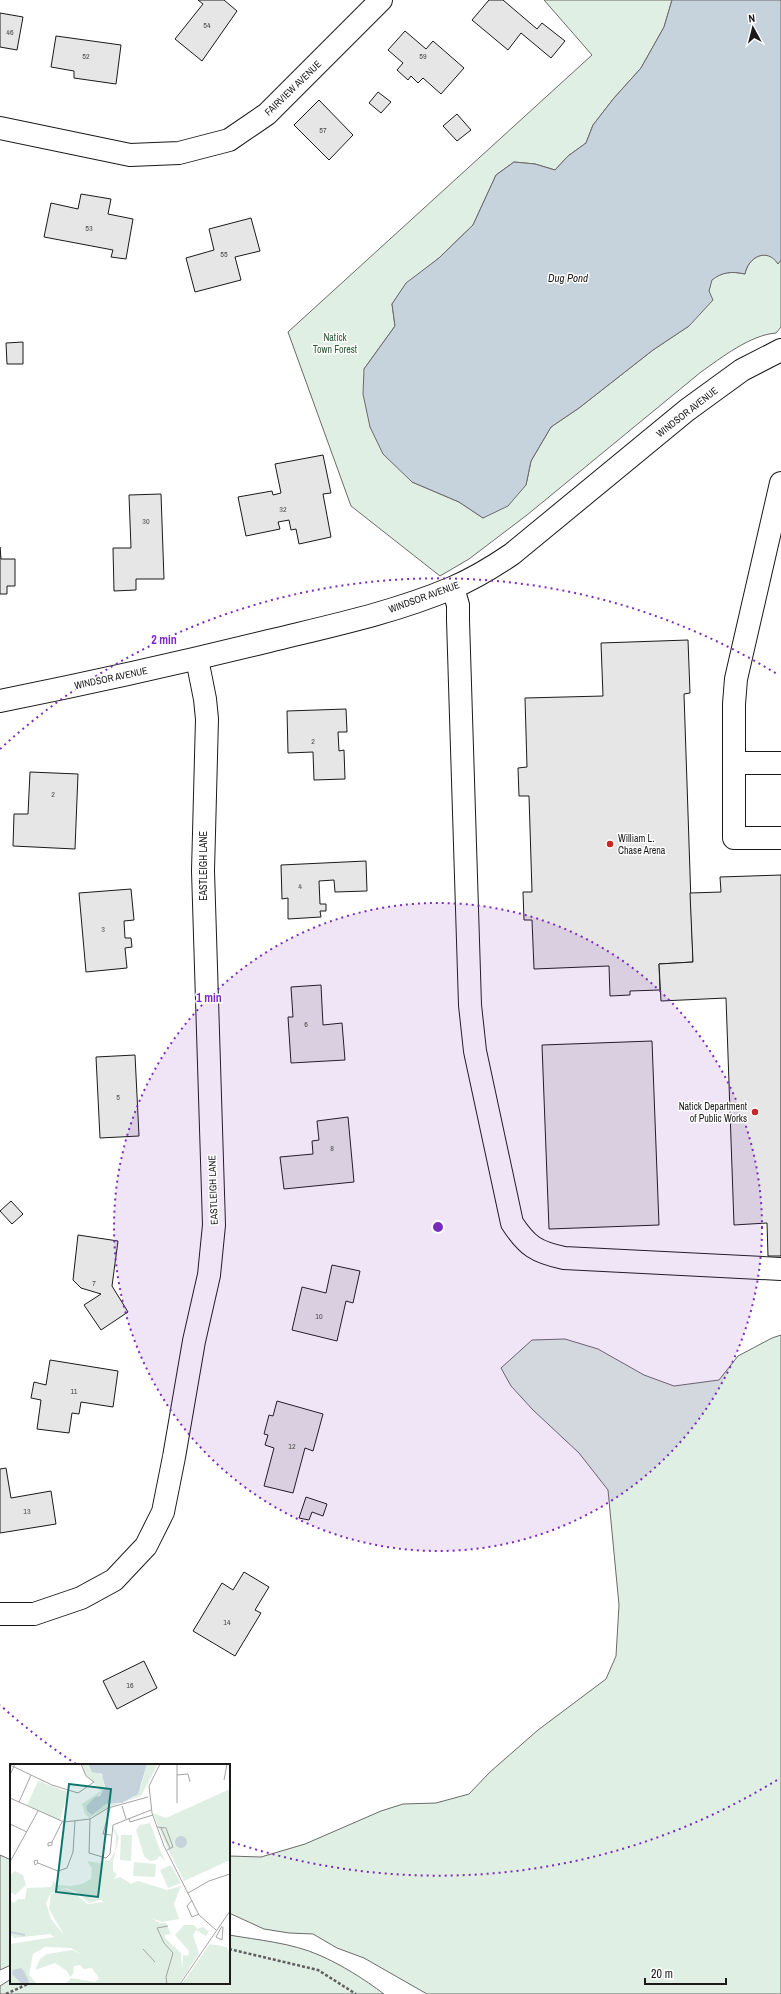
<svg xmlns="http://www.w3.org/2000/svg" width="781" height="1994" font-family="'Archivo Narrow',sans-serif">
<style>
.green{fill:#e0efe3;stroke:#6a6a6a}
.water{fill:#c6d2dc;stroke:#6a6a6a}
.building{fill:#e6e6e6;stroke:#1a1a1a}
.lines{fill:none;stroke-linecap:round;stroke-linejoin:round}
.minor-casing{stroke:#1a1a1a;stroke-width:24}
.path{stroke:#5f5f5f;stroke-width:2.5;stroke-dasharray:3 2;stroke-linecap:butt}
.minor{stroke:#fff;stroke-width:22}
.ring{fill:none;stroke:#7b2cbf;stroke-width:2;stroke-dasharray:2 4}
.poi-dot{fill:#c62828;stroke:#fff;stroke-width:1.5}
.labels{text-anchor:middle;dominant-baseline:central;stroke-width:3;stroke-linejoin:round;paint-order:stroke}
.number-label{font-size:8px;fill:#4d4d4d}
.street-label{font-size:10px;fill:#1a1a1a;stroke:#fff}
.park-label{font-size:10px;fill:#2b5a34;stroke:#fff}
.poi-label{font-size:10px;fill:#1a1a1a;stroke:#fff;text-anchor:start}
.water-label{font-size:11px;font-style:italic;fill:#1a1a1a;stroke:#fff}
.inset-river{fill:none;stroke:#c6d2dc;stroke-width:2}
.inset-road{fill:none;stroke:#a3a3a3;stroke-width:1}
.view{fill:#0f766e;fill-opacity:0.15;stroke:#0f766e;stroke-width:2}
.inset-edge{fill:none;stroke:#1a1a1a;stroke-width:2}
.centre{fill:#7b2cbf;stroke:#fff;stroke-width:2}
.ring-label{font-size:12px;text-anchor:middle;font-weight:bold;fill:#7b2cbf;stroke:#fff;stroke-width:3;stroke-linejoin:round;paint-order:stroke}
</style>
<rect width="100%" height="100%" fill="#fff"/>
<g class="green">
<path d="M 544,0 L 672,0 L 664,27 L 641,68 L 614,98 L 593,125 L 586,143 L 568,156 L 555,170 L 535,164 L 514,162 L 496,175 L 473,225 L 439,258 L 406,284 L 392,304 L 395,326 L 364,369 L 412,482 L 459,502 L 483,518 L 526,485 L 531,461 L 551,427 L 579,408 L 653,350 L 689,326 L 709,291 L 711,280 C 722,272 731,271 745,274 C 748,257 767,247 778,263 L 781,260 L 781,327 L 776,333 C 750,335 721,358 701,372 L 527,515 L 469,559 L 440,576 L 351,506 L 288,332 L 592,55 Z"/>
<path d="M 781,1335 L 781,1994 L 427,1994 L 364,1958 L 337,1948 L 313,1934 L 289,1933 L 264,1929 L 229,1913 L 229,1856 L 261,1857 L 305,1844 L 381,1811 L 403,1804 L 436,1803 L 469,1794 L 490,1772 L 538,1730 L 606,1679 L 616,1656 L 619,1605 L 608,1490 L 579,1453 L 533,1410 L 511,1386 L 501,1368 L 532,1340 L 565,1339 L 598,1349 L 644,1375 L 674,1386 L 719,1380 L 738,1356 L 772,1338 Z"/>
<path d="M 0,1855 L 11,1860 L 11,1965 L 0,1970 Z"/>
<path d="M 229,1935 C 258,1940 292,1943 319,1955 C 342,1965 364,1979 384,1994 L 0,1994 L 0,1986 L 11,1979 L 11,1983 L 229,1983 Z"/>
</g>
<path class="water" d="M 672,0 L 781,0 L 781,260 L 778,264 C 767,247 748,257 745,274 C 732,271 722,272 712,280 L 709,291 L 713,300 L 689,326 L 653,350 L 579,408 L 551,427 L 531,461 L 526,485 L 508,506 L 483,518 L 459,502 L 412,482 L 383,454 L 370,427 L 363,394 L 364,369 L 395,326 L 392,304 L 406,283 L 439,258 L 473,225 L 496,175 L 514,162 L 535,164 L 555,170 L 568,156 L 586,143 L 593,125 L 614,98 L 641,68 L 664,27 Z"/>
<g class="building">
<path d="M 198,0 L 224,0 L 237,11 L 202,61 L 175,39 L 203,4 Z"/>
<path d="M 489,0 L 503,0 L 537,29 L 542,23 L 565,41 L 551,58 L 521,33 L 508,50 L 472,20 Z"/>
<path d="M 0,13 L 23,17 L 17,50 L 0,47 Z"/>
<path d="M 405,31 L 426,49 L 433,41 L 464,68 L 441,94 L 423,78 L 418,83 L 411,76 L 408,80 L 397,70 L 403,63 L 388,50 Z"/>
<path d="M 56,36 L 121,45 L 116,84 L 74,78 L 74,71 L 51,67 Z"/>
<path d="M 378,92 L 391,102 L 381,113 L 369,103 Z"/>
<path d="M 319,100 L 353,135 L 329,160 L 294,125 Z"/>
<path d="M 457,114 L 471,130 L 457,141 L 443,126 Z"/>
<path d="M 81,194 L 111,199 L 108,214 L 133,219 L 126,259 L 111,257 L 113,250 L 44,237 L 51,203 L 78,209 Z"/>
<path d="M 251,218 L 260,251 L 235,257 L 241,280 L 195,292 L 186,258 L 214,250 L 209,229 Z"/>
<path d="M 23,342 L 23,364 L 7,364 L 6,343 Z"/>
<path d="M 323,455 L 331,493 L 323,494 L 331,537 L 299,544 L 296,529 L 291,530 L 289,520 L 278,522 L 280,529 L 246,536 L 238,497 L 272,491 L 273,495 L 281,493 L 275,464 Z"/>
<path d="M 161,494 L 164,579 L 136,579 L 136,590 L 114,591 L 113,548 L 131,548 L 129,495 Z"/>
<path d="M 0,547 L 1,559 L 15,559 L 15,586 L 7,586 L 7,594 L 0,594 Z"/>
<path d="M 688,640 L 690,693 L 684,694 L 693,962 L 659,964 L 660,990 L 630,991 L 630,995 L 610,996 L 609,966 L 534,969 L 532,920 L 524,920 L 523,892 L 532,892 L 529,796 L 519,796 L 518,768 L 527,767 L 525,698 L 603,696 L 601,643 Z"/>
<path d="M 346,709 L 347,732 L 338,732 L 339,751 L 344,750 L 345,779 L 314,780 L 313,752 L 288,753 L 287,711 Z"/>
<path d="M 30,772 L 78,774 L 75,849 L 13,846 L 14,814 L 28,814 Z"/>
<path d="M 366,861 L 367,891 L 335,892 L 334,880 L 319,881 L 320,904 L 326,904 L 326,911 L 320,911 L 321,917 L 288,919 L 288,898 L 282,899 L 281,865 Z"/>
<path d="M 781,875 L 781,1256 L 768,1256 L 767,1223 L 734,1225 L 726,998 L 661,1001 L 659,964 L 693,962 L 690,893 L 721,892 L 720,877 Z"/>
<path d="M 131,889 L 134,920 L 124,921 L 125,938 L 131,938 L 132,947 L 125,948 L 127,968 L 86,972 L 79,893 Z"/>
<path d="M 321,985 L 323,1025 L 342,1023 L 345,1060 L 291,1063 L 288,1017 L 293,1017 L 291,987 Z"/>
<path d="M 652,1041 L 659,1225 L 549,1229 L 542,1045 Z"/>
<path d="M 135,1055 L 139,1136 L 100,1138 L 96,1057 Z"/>
<path d="M 348,1117 L 354,1182 L 284,1189 L 280,1157 L 313,1154 L 312,1141 L 319,1140 L 317,1121 Z"/>
<path d="M 11,1201 L 23,1214 L 12,1224 L 0,1211 Z"/>
<path d="M 78,1235 L 118,1241 L 112,1286 L 128,1312 L 101,1330 L 84,1305 L 101,1294 L 81,1288 L 73,1280 Z"/>
<path d="M 332,1265 L 360,1271 L 353,1303 L 346,1301 L 337,1341 L 292,1330 L 302,1287 L 326,1293 Z"/>
<path d="M 50,1360 L 118,1371 L 113,1407 L 81,1402 L 79,1414 L 72,1413 L 69,1433 L 37,1429 L 41,1400 L 31,1398 L 34,1382 L 46,1385 Z"/>
<path d="M 277,1401 L 323,1414 L 313,1451 L 305,1448 L 293,1493 L 264,1486 L 274,1448 L 265,1445 L 268,1435 L 264,1434 L 269,1415 L 273,1416 Z"/>
<path d="M 6,1468 L 11,1498 L 51,1491 L 56,1524 L 0,1533 L 0,1469 Z"/>
<path d="M 306,1497 L 327,1504 L 323,1516 L 312,1512 L 309,1520 L 299,1518 Z"/>
<path d="M 244,1572 L 269,1587 L 255,1610 L 261,1613 L 235,1656 L 193,1631 L 222,1583 L 233,1590 Z"/>
<path d="M 144,1661 L 157,1688 L 117,1709 L 103,1681 Z"/>
</g>
<g class="lines">
<g class="minor-casing">
<g id="minor">
<path d="M 0,128 L 130,155 L 179,153 L 229,140 L 267,114 L 381,0"/>
<path d="M 781,483 L 736,679 L 734,704 L 734,838 L 781,838"/>
<path d="M 453,588 L 458,605 L 458,620 L 470,1005 L 475,1051 L 512,1223 C 527,1246 536,1252 564,1258 L 781,1269"/>
<path d="M 0,701 C 90,683 180,663 269,641 C 330,626 393,613 452,588 C 473,579 493,567 512,554 L 687,410 L 742,370 L 781,350"/>
<path d="M 734,763 L 781,763"/>
<path d="M 0,1614 L 34,1614 L 81,1598 L 114,1580 L 146,1546 L 163,1512 L 174,1457 L 194,1341 L 209,1275 L 214,1225 L 203,871 L 207,719 L 205,699 L 197,659"/>
</g>
</g>
<g class="path">
<path d="M 229,1949 L 318,1970 L 356,1994"/>
<path d="M 6,1994 L 30,1983"/>
</g>
<use href="#minor" class="minor"/>
</g>
<circle cx="438" cy="1227" r="324" fill="#7b2cbf" fill-opacity=".12"/>
<g class="ring">
<circle cx="438" cy="1227" r="324"/>
<path d="M777 1780A648 648 0 0 1 232 1842M76 1764A648 648 0 0 1 0 1705M0 749A648 648 0 0 1 777 674"/>
</g>
<g class="poi-dot">
<circle cx="610" cy="844" r="4"/>
<circle cx="755" cy="1112" r="4"/>
</g>
<g class="labels">
<g class="number-label">
<text x="207" y="25">54</text>
<text x="10" y="32">46</text>
<text x="86" y="56">52</text>
<text x="423" y="56">59</text>
<text x="323" y="130">57</text>
<text x="89" y="228">53</text>
<text x="224" y="254">55</text>
<text x="283" y="509">32</text>
<text x="146" y="521">30</text>
<text x="313" y="741">2</text>
<text x="53" y="794">2</text>
<text x="300" y="886">4</text>
<text x="103" y="929">3</text>
<text x="306" y="1024">6</text>
<text x="118" y="1097">5</text>
<text x="332" y="1148">8</text>
<text x="94" y="1283">7</text>
<text x="319" y="1316">10</text>
<text x="74" y="1391">11</text>
<text x="292" y="1446">12</text>
<text x="27" y="1511">13</text>
<text x="227" y="1622">14</text>
<text x="130" y="1685">16</text>
</g>
<g class="street-label">
<text transform="translate(293 88) rotate(-44)">FAIRVIEW AVENUE</text>
<text transform="translate(687 412) rotate(-38)">WINDSOR AVENUE</text>
<text transform="translate(424 597) rotate(-20)">WINDSOR AVENUE</text>
<text transform="translate(111 678) rotate(-12)">WINDSOR AVENUE</text>
<text transform="translate(203 866) rotate(-90)">EASTLEIGH LANE</text>
<text transform="translate(213 1190) rotate(-92)">EASTLEIGH LANE</text>
</g>
<g class="park-label">
<text x="335" y="337">Natick<tspan x="335" dy="12">Town Forest</tspan></text>
</g>
<g class="poi-label">
<text x="618" y="838">William L.<tspan x="618" dy="12">Chase Arena</tspan></text>
<text x="747" y="1106" text-anchor="end">Natick Department<tspan x="747" dy="12">of Public Works</tspan></text>
</g>
<g class="water-label">
<text x="568" y="278">Dug Pond</text>
</g>
</g>
<g transform="translate(10 1764)">
<rect width="220" height="220" fill="#fff"/>
<path d="M 71,0 L 78,0 L 80,5 L 93,12 L 95,26 L 76,42 L 82,51 L 96,40 L 109,40 L 124,33 L 131,22 L 137,0 L 148,0 L 131,32 L 106,41 L 96,44 L 79,54 L 75,50 L 72,40 L 91,27 L 75,10 ZM 28,17 L 58,28 L 50,57 L 17,41 ZM 220,25 L 220,96 L 174,117 L 156,81 L 143,49 L 156,54 ZM 99,57 L 109,73 L 103,97 L 103,107 L 107,110 L 104,115 L 110,113 L 121,120 L 128,117 L 157,126 L 171,122 L 164,140 L 169,155 L 152,158 L 141,154 L 150,159 L 156,159 L 161,170 L 155,171 L 155,174 L 171,189 L 172,206 L 173,191 L 178,192 L 179,187 L 165,171 L 174,161 L 184,161 L 187,165 L 193,163 L 199,168 L 196,172 L 186,166 L 183,171 L 189,189 L 169,220 L 55,220 L 61,214 L 85,218 L 89,214 L 82,204 L 74,205 L 70,201 L 64,202 L 63,210 L 60,213 L 57,207 L 45,199 L 25,206 L 30,195 L 37,190 L 62,186 L 71,190 L 61,184 L 35,183 L 23,190 L 19,211 L 27,220 L 0,220 L 0,180 L 44,173 L 40,170 L 4,174 L 0,170 L 0,136 L 4,139 L 8,135 L 15,135 L 17,124 L 41,123 L 43,117 L 48,121 L 61,122 L 72,120 L 81,115 L 82,104 L 77,97 L 89,99 L 100,96 L 105,87 L 106,72 ZM 56,124 L 66,128 L 79,139 L 90,136 L 94,138 L 78,140 L 63,128 L 55,125 L 41,130 L 39,145 L 54,171 L 41,155 L 36,139 L 41,129 ZM 140,59 L 150,86 L 155,97 L 150,92 L 146,96 L 140,97 L 134,92 L 126,66 L 130,61 ZM 111,71 L 122,71 L 121,97 L 110,96 ZM 124,98 L 146,100 L 145,113 L 123,112 ZM 161,101 L 171,119 L 158,124 L 150,106 ZM 5,107 L 13,111 L 16,121 L 5,131 L 0,128 L 0,111 ZM 200,180 L 217,183 L 220,191 L 220,220 L 172,220 Z" fill="#e0efe3" fill-rule="evenodd"/>
<path d="M 78,0 L 137,0 L 128,30 L 112,39 L 96,40 L 82,51 L 77,47 L 76,42 L 85,33 L 90,32 L 95,23 L 92,10 L 82,8 ZM165 78a6 6 0 1 1 12 0a6 6 0 1 1-12 0ZM 11,204 L 14,207 L 20,220 L 12,220 L 2,210 L 3,206 Z" fill="#c6d2dc"/>
<path class="inset-river" d="M 0,168 L 15,171"/>
<path class="inset-road" d="M 150,0 L 139,22 L 142,49 L 154,82 L 189,151 L 206,166M 0,1 L 42,21 L 68,29 L 84,18 L 76,12 L 71,0M 0,11 L 5,0M 167,11 L 178,10 L 180,18M 214,16 L 217,0M 0,34 L 54,58 L 80,55 L 98,44 L 138,33M 9,38 L 21,11M 167,39 L 167,0M 112,42 L 116,55M 100,44 L 93,70 L 101,71M 119,54 L 120,58 L 143,51M 80,55 L 79,89 L 96,94 L 100,90 L 103,61 L 141,46M 0,60 L 17,68M 147,63 L 156,64 L 163,83 L 157,86M 151,64 L 160,84M 42,78 L 42,81 L 38,82 L 38,79 L 42,78 L 52,58M 0,98 L 28,47M 28,99 L 25,101 L 24,97 L 27,96 L 28,99 L 48,107 L 57,104 L 63,88 L 65,57M 178,129 L 199,117 L 220,110M 182,136 L 177,142 L 182,153 L 189,150M 212,162 L 206,173 L 212,176 L 213,163M 133,185 L 145,198M 157,220 L 156,213 L 163,189 L 154,179 L 147,164 L 158,162M 170,220 L 220,147"/>
<path class="view" d="M 59,20 L 101,25 L 88,133 L 46,128 Z"/>
<rect width="220" height="220" class="inset-edge"/>
</g>
<circle cx="438" cy="1227" r="6" class="centre"/>
<g class="ring-label">
<text x="164" y="644">2 min</text>
<text x="209" y="1002">1 min</text>
</g>
<g transform="translate(753 28) rotate(353)" stroke="#ffffff" stroke-width="3" paint-order="stroke">
<path d="M0-3L7 15L0 10L-7 15Z" fill="#1a1a1a"/>
<text y="-6" font-size="11" font-weight="bold" text-anchor="middle" fill="#1a1a1a">N</text>
</g>
<path d="M645 1978v6h81v-6" fill="none" stroke="#1a1a1a" stroke-width="2"/>
<text x="651" y="1978" font-size="12" fill="#1a1a1a" stroke="#ffffff" stroke-width="3" paint-order="stroke">20 m</text>
</svg>
